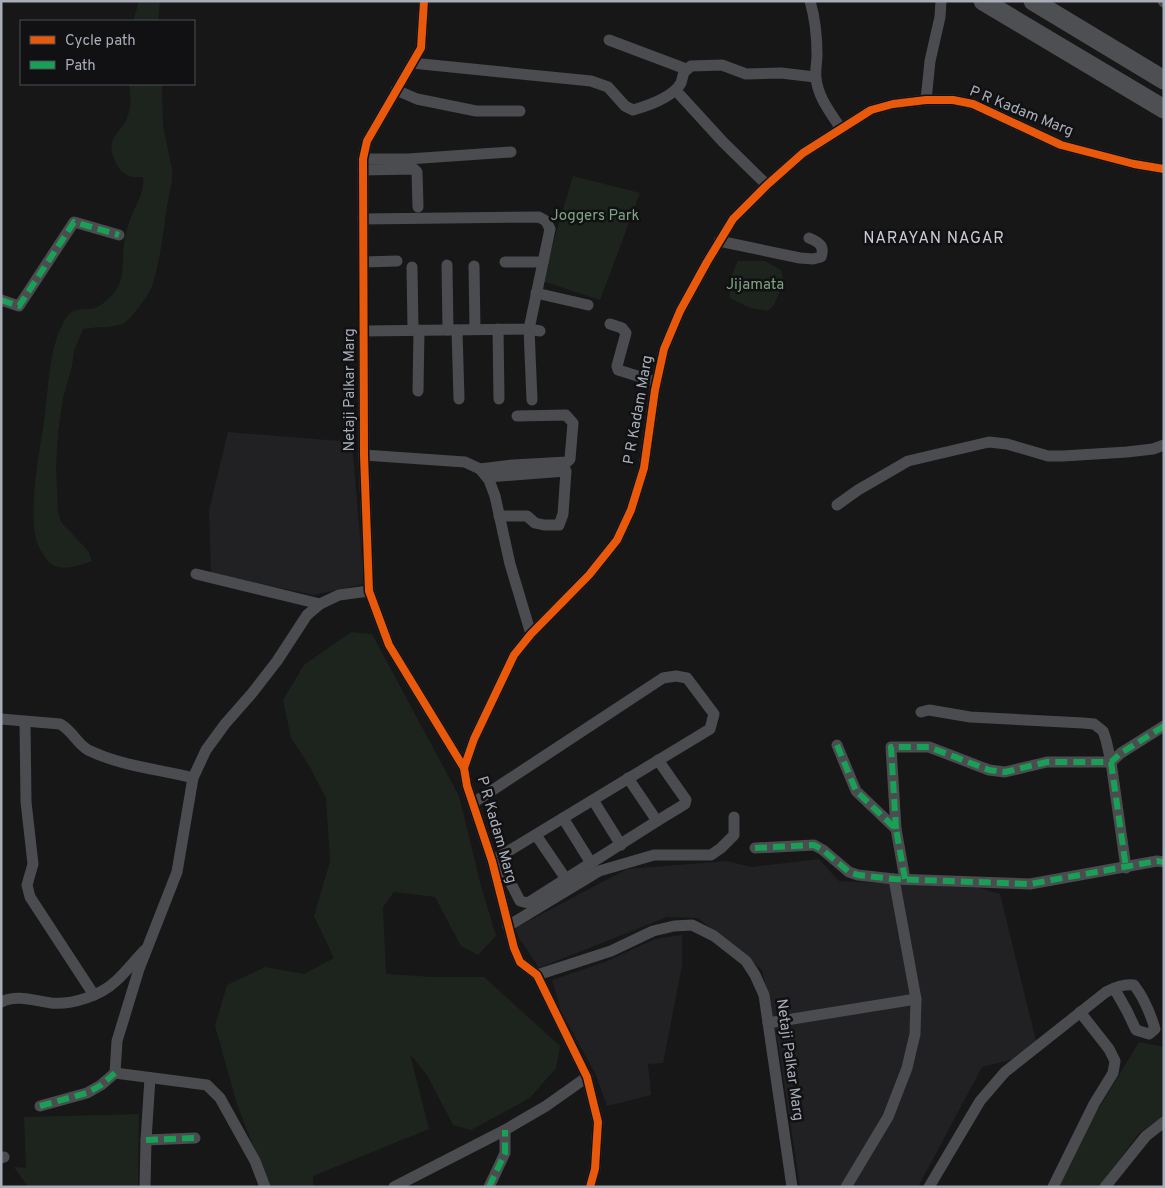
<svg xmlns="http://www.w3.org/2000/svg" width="1165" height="1188" font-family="Overpass,sans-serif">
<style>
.built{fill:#212123}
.green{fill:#1d241e}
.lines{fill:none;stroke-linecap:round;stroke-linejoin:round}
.minor{stroke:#4b4c50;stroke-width:11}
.primary{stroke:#4d4f52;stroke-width:19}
.quiet{stroke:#1a9f57;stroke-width:6;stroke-dasharray:12 6;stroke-linecap:butt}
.cycleway-casing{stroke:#111113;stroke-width:11}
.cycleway{stroke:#e8590c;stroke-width:8}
.labels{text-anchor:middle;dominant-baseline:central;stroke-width:5;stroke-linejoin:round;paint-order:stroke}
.street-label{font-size:15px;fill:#a8adb8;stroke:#111113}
.park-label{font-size:15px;fill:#7fa381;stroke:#111113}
.neighbourhood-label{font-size:16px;letter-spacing:1px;fill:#c9ccd4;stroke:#111113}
</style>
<rect width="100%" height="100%" fill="#171717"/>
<g class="built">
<path d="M 228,432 L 352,442 L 364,584 L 314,595 L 211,573 L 209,510 Z"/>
<path d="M 819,859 L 839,881 L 979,888 L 1000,894 L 1039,1053 L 982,1067 L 918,1187 L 800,1187 L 779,1050 L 762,970 L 698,918 L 667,917 L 539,968 L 519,938 L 515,928 L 627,869 L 727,861 L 751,867 Z"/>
<path d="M 682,935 L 682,966 L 663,1063 L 648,1064 L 651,1095 L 607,1106 L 596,1075 L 561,1011 L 552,980 L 605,962 L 655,939 Z"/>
</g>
<g class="green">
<path d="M 139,1 L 160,1 L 158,21 L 133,21 Z"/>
<path d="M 129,84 L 162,84 L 163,125 L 172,170 L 172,181 C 164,215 163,253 152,286 C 149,295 132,318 124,323 C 112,329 96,326 83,329 L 74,351 L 72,366 L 63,398 L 58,433 L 56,467 L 58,512 L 61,522 L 89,552 L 92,561 C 81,565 62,572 51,564 C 47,562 43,553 40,549 C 25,524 40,450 44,421 C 49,389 48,347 66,318 C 74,305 86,312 97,307 C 102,305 108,299 112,295 C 123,284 122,272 123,257 C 123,246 126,230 130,220 C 135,205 145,193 143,177 C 136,177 130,178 124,173 C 117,169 109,150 112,142 C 116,132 125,126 128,115 C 132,105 130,94 129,84 Z"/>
<path d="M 573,176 L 640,193 L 600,300 L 542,281 Z"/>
<path d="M 738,261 L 765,261 L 781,270 L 784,282 L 774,305 L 768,311 L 750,308 L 730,298 L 729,281 Z"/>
<path d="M 351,632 L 372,634 L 459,796 L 481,886 L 496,936 L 478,955 L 461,946 L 435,897 L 394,892 L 383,907 L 386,974 L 433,977 L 484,977 L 560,1046 L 556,1068 L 530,1098 L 471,1130 L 453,1125 L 427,1075 L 410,1054 L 429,1129 L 313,1176 L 313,1187 L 269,1187 L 237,1104 L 215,1026 L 227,985 L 265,967 L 304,974 L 334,958 L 314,916 L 330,861 L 326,798 L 307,762 L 291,738 L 283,700 L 304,665 Z"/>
<path d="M 1139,1042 L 1164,1047 L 1164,1116 L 1139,1133 L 1099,1187 L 1057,1187 L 1085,1131 Z"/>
<path d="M 139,1114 L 138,1187 L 28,1187 L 14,1167 L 26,1168 L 24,1117 Z"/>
</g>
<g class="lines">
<g class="minor">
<path d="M 424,1 L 421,48 L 367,141 L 363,159 L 364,455 L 369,591 L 389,645 L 464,768"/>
<path d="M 810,1 C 815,18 817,37 817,55 C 817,62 815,70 816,78 C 818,98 831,113 841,129"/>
<path d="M 1163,1 L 1164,2"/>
<path d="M 609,40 L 686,69"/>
<path d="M 412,63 L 591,81 L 608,87 L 625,106 L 633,110 C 647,106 673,97 681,83 C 682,80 683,75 684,72 L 691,66 L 722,65 L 746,74 L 781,73 L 815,77"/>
<path d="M 396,90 L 417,99 L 476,111 L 520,111"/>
<path d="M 680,95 L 723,142 L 767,185"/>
<path d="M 926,100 L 930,61 L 940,17 L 941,1"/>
<path d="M 363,159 L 408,159 L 511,152"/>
<path d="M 363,170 L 414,169 L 417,172 L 418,207"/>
<path d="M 363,219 L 539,217 L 546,221 L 550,229 L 529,329 L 364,331"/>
<path d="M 719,241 L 800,258 L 813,259 L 821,257 C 825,246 819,242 809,238"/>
<path d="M 364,262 L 397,261"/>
<path d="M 505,262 L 543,262"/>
<path d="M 447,265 L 448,330"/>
<path d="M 474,266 L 475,329"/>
<path d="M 412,267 L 413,330"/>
<path d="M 536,293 L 588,305"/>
<path d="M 1,300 L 19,306 L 74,222 L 119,235"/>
<path d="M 610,324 L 622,328 L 626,333 L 617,366 L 618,370 L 657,382"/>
<path d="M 498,329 L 499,399"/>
<path d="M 457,330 L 459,399"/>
<path d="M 418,391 L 419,330"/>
<path d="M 532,400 L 529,329 L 540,331"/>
<path d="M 364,455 L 465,462 L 480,469 L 489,480 L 495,496 L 510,564 L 531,634"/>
<path d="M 480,469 L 513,465 L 567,462 L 570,459 L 573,423 L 566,415 L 517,416"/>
<path d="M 487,477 L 566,471 L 563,514 L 559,525 L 544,525 L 535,523 L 527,516 L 499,516"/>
<path d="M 837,505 L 858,490 L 908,461 L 989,442 L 1007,444 L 1048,456 L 1063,456 L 1127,452 L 1153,449 L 1164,445"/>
<path d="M 196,574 L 320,604"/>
<path d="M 921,712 L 929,710 L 970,717 L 1083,723 L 1094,724 L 1103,731 L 1106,740 L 1111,762 L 1126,868"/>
<path d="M 1,719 L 60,724 C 72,730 76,743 88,750 C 121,766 158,769 193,778"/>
<path d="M 25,722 L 26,802 L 33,864 L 27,885 L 30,897 L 94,995"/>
<path d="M 837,745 L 856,791 L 896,829 L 905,879"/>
<path d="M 593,800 L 621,845"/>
<path d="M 473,803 L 663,678 L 676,676 L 687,678 L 714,714 L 710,729 L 492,861"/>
<path d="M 563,818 L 591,863"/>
<path d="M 657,821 L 685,804 L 686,800 L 658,760"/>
<path d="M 896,829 L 891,747 L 929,747 L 989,770 L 1005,772 L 1047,762 L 1111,762 L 1121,753 L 1164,726"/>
<path d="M 536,835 L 566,879"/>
<path d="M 755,848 L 814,845 L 823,850 L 849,872 L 858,875 L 894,879 L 1030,884 L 1157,861 L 1164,862"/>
<path d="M 498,858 L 520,901 L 528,903 L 657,821 L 628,778"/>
<path d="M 508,926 L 599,871 L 654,855 L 711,855 L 721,848 L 734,835 L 734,817"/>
<path d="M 537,975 L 611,951 L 653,931 L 674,926 L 692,925 L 714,936 L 746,961 L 755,975 L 764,995 L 792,1187"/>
<path d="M 1,1002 C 17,994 35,1001 51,1003 C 72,1005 100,996 116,981 C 126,972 135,960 145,950"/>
<path d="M 768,1023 L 916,999"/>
<path d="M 40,1106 L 87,1093 L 101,1085 L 115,1073"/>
<path d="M 146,1140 L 195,1138"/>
<path d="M 1,1158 L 4,1157"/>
<path d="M 145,1187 L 146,1140 L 150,1078"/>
<path d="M 265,1187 L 255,1161 L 220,1098 L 207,1085 L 115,1073 L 117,1041 L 139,969 L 177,872 L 193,778 L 206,750 L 225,724 L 253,692 L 277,661 L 307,615 L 320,604 L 339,595 L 369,591"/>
<path d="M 394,1187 L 505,1130 L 546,1106 L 587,1077"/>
<path d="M 489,1187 L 505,1153 L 505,1130"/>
<path d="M 590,1187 L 595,1169 L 598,1122 L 587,1077 L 537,975 L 520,962 L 514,948 L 492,861 L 467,786 L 464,768 L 474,739 L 514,655 L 531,634 L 589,575 L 617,540 L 631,510 L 644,468 L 655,390 L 664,349 L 680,311 L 707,262 L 733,219 L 767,185 L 803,153 L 871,110 L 893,104 L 926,100 L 953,100 L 973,104 L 1061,145 L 1134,164 L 1164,169"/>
<path d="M 846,1187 L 888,1117 L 907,1068 L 915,1034 L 916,999 L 894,879"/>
<path d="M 929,1187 L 980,1101 L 1005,1072 L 1106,992 C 1116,987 1123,984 1134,985 C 1144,998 1150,1012 1155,1029 L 1149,1034 L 1136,1030 L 1127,1011 L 1114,988"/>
<path d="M 1053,1187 L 1094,1104 L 1113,1073 L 1115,1061 L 1109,1049 L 1080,1012"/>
<path d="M 1105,1187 L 1146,1136 L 1164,1122"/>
</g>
<g class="primary">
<path d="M 983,1 L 1164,109"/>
<path d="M 1033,1 L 1164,80"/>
</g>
<g class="quiet">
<path d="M 1,300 L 19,306 L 74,222 L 119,235"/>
<path d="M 837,745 L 856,791 L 896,829 L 905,879"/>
<path d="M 1111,762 L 1126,868"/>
<path d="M 896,829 L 891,747 L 929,747 L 989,770 L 1005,772 L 1047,762 L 1111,762 L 1121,753 L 1164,726"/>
<path d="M 755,848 L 814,845 L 823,850 L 849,872 L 858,875 L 894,879 L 1030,884 L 1157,861 L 1164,862"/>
<path d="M 40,1106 L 87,1093 L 101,1085 L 115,1073"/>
<path d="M 146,1140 L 195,1138"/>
<path d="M 489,1187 L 505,1153 L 505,1130"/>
</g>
<g class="cycleway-casing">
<g id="cycleway">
<path d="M 424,1 L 421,48 L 367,141 L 363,159 L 364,455 L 369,591 L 389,645 L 464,768"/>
<path d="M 590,1187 L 595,1169 L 598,1122 L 587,1077 L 537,975 L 520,962 L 514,948 L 492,861 L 467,786 L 464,768 L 474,739 L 514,655 L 531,634 L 589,575 L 617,540 L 631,510 L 644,468 L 655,390 L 664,349 L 680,311 L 707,262 L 733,219 L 767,185 L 803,153 L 871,110 L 893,104 L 926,100 L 953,100 L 973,104 L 1061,145 L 1134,164 L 1164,169"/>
</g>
</g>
<use href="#cycleway" class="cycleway"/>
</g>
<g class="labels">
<g class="street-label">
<text transform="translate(1021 112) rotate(22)">P R Kadam Marg</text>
<text transform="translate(350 390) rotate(-90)">Netaji Palkar Marg</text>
<text transform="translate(639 410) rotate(-80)">P R Kadam Marg</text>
<text transform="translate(496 830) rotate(74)">P R Kadam Marg</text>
<text transform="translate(789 1060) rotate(82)">Netaji Palkar Marg</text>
</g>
<g class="park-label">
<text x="595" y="216">Joggers Park</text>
<text x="755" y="285">Jijamata</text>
</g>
<g class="neighbourhood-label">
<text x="934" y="239">NARAYAN NAGAR</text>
</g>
</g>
<rect width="1165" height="1188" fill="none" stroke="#a8adb8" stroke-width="5"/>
<rect x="20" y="20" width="175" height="65" fill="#111113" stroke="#4d4f55"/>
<rect x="30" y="36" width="25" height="8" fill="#e8590c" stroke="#4d4f55"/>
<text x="65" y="45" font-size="15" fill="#a8adb8">Cycle path</text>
<rect x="30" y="61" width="25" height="8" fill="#1a9f57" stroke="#4d4f55"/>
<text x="65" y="70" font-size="15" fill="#a8adb8">Path</text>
</svg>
